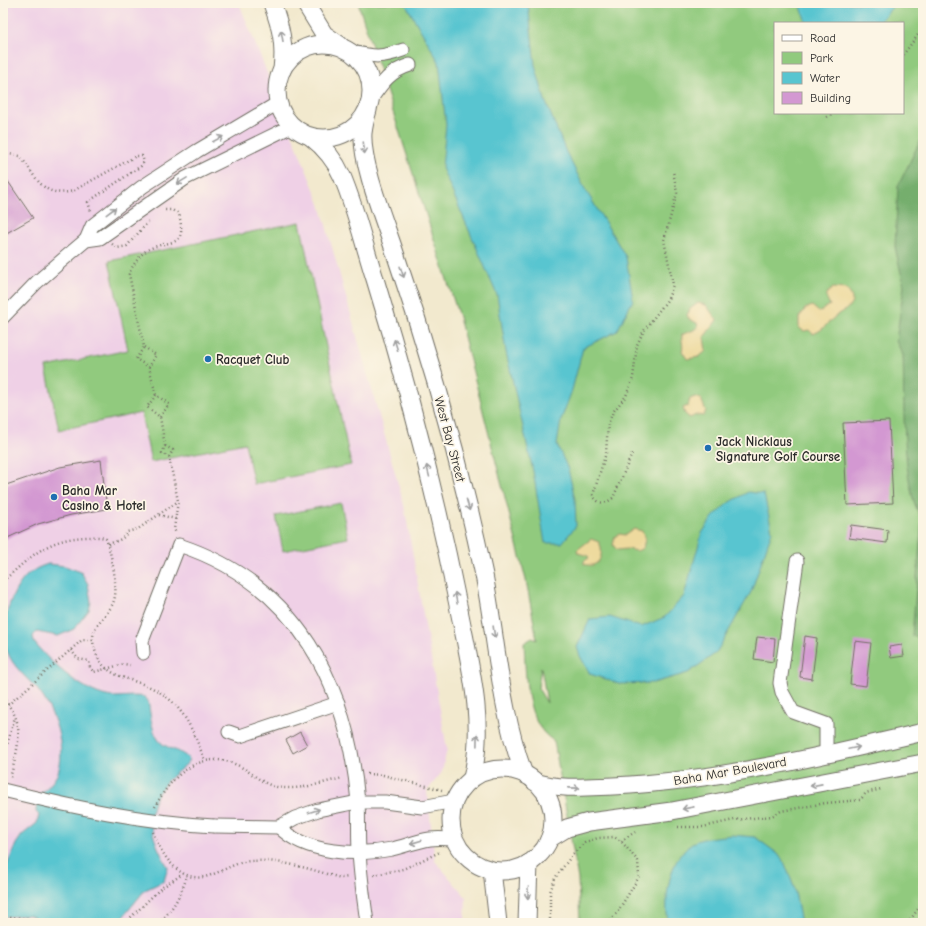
<svg xmlns="http://www.w3.org/2000/svg" width="926" height="926" font-family="'Comic Neue',sans-serif">
<style>
.built{fill:#efd0e6}
.green{fill:#91ca7e;stroke:#5e7a54;fill-rule:evenodd}
.forest{fill:#74ae6d;stroke:#506c4c}
.sand{fill:#eeda9e;stroke:#8c8264}
.water{fill:#58c5d0;stroke:#42787e}
.building{fill:#d398d2}
.lines{fill:none;stroke-linecap:round;stroke-linejoin:round}
.minor-casing{stroke:#716e64;stroke-width:15}
.major-casing{stroke:#716e64;stroke-width:19}
.path{stroke:#716e64;stroke-width:2.5;stroke-dasharray:1 3;stroke-linecap:butt}
.minor{stroke:#fff;stroke-width:13}
.major{stroke:#fff;stroke-width:17}
.minor-bridge-casing{stroke:#716e64;stroke-width:15;stroke-linecap:butt}
.minor-bridge{stroke:#fff;stroke-width:13}
.oneway{stroke:#a0a0a0}
.poi-dot{fill:#1f6fb2;stroke:#fcf5e5;stroke-width:1.5}
.labels{text-anchor:middle;dominant-baseline:central;stroke-width:3.5;stroke-linejoin:round;paint-order:stroke}
.poi-label{font-size:13px;font-weight:bold;fill:#2b2b2b;stroke:#fcf5e5;text-anchor:start}
.street-label{font-size:13px;fill:#2b2b2b;stroke:#fcf5e5}
</style>
<rect width="100%" height="100%" fill="#fcf5e5"/>
<filter id="ink" filterUnits="userSpaceOnUse"><feTurbulence type="fractalNoise" baseFrequency=".025" numOctaves="2"/><feDisplacementMap in="SourceGraphic" scale="8" xChannelSelector="R" yChannelSelector="G"/><feConvolveMatrix kernelMatrix="1 2 1 2 8 2 1 2 1" color-interpolation-filters="sRGB"/></filter>
<filter id="wash" filterUnits="userSpaceOnUse"><feTurbulence type="fractalNoise" baseFrequency=".012" numOctaves="4" result="noise"/><feDisplacementMap in="SourceGraphic" scale="16" xChannelSelector="R" yChannelSelector="G"/><feGaussianBlur stdDeviation="0.9" result="paint"/><feColorMatrix in="noise" values="0 0 0 0 0 0 0 0 0 0 0 0 0 0 0 0 0 1.4 0 .05"/><feComposite in="paint" operator="in"/></filter>
<g filter="url(#wash)">
<rect width="100%" height="100%" fill="#f2e9ce"/>
<path class="built" d="M 3,3 L 239,3 L 320,204 L 404,505 L 447,749 L 442,772 L 427,791 L 435,861 L 466,897 L 465,923 L 3,923 Z"/>
<g class="green">
<path d="M 358,3 L 923,3 L 923,923 L 580,923 L 578,879 L 554,741 C 524,723 526,674 524,643 L 532,638 L 537,640 L 526,580 L 459,317 ZM 775,23 L 903,23 L 903,113 L 775,113 ZM 541,667 L 547,703 L 538,688 Z"/>
<path d="M 300,222 L 351,465 L 254,484 L 245,443 L 151,462 L 141,413 L 59,430 L 46,367 L 128,350 L 109,261 Z"/>
<path d="M 341,503 L 348,538 L 283,551 L 276,516 Z"/>
</g>
<path class="forest" d="M 923,135 L 923,637 L 912,636 L 922,519 C 900,486 905,396 903,355 L 896,341 L 904,286 L 895,247 L 898,186 Z"/>
<g class="sand">
<path d="M 833,288 L 846,289 C 860,303 847,309 836,316 C 828,322 824,330 813,334 L 809,330 L 804,331 L 799,328 L 799,318 L 805,309 L 812,306 L 819,312 L 830,305 L 825,295 Z"/>
<path d="M 698,303 L 706,305 L 717,320 L 704,337 L 706,351 L 699,357 L 687,359 L 682,351 C 684,345 681,341 682,335 C 688,331 694,332 698,326 L 697,323 L 689,319 L 687,315 L 690,309 Z"/>
<path d="M 695,397 L 701,399 L 706,411 L 703,416 L 696,415 L 690,418 L 685,414 L 683,408 L 688,406 L 690,399 Z"/>
<path d="M 634,529 L 642,531 L 645,539 L 643,548 L 637,551 L 627,549 L 617,550 L 613,545 L 615,536 L 620,534 L 625,535 Z"/>
<path d="M 591,539 L 599,542 C 605,554 599,570 584,564 L 584,561 L 589,558 L 588,556 L 578,553 L 577,550 Z"/>
</g>
<g class="water">
<path d="M 405,3 L 528,3 L 535,65 L 545,100 L 566,152 L 585,189 L 626,257 L 633,300 L 617,331 L 583,348 L 572,390 L 561,420 L 557,445 L 568,469 L 575,499 L 576,526 L 562,543 L 545,543 L 533,471 L 506,352 L 497,295 L 442,168 L 446,125 L 439,62 Z"/>
<path d="M 800,3 L 896,3 L 878,23 L 806,23 Z"/>
<path d="M 748,492 L 764,494 L 772,531 L 751,592 L 716,653 L 688,673 L 653,683 L 619,684 L 590,674 L 580,656 L 577,647 L 590,619 L 610,617 L 641,627 L 665,617 L 684,596 L 702,533 L 713,517 L 727,504 Z"/>
<path d="M 48,564 L 65,566 L 81,572 L 88,584 L 91,602 L 89,610 L 74,629 L 58,636 L 37,632 L 33,636 L 34,642 C 50,663 87,696 114,697 C 125,697 134,695 145,697 L 148,701 C 151,715 151,739 166,746 C 175,751 183,752 190,760 C 184,768 176,772 169,779 C 141,808 150,836 168,867 L 164,881 L 145,890 L 118,923 L 62,923 L 38,919 L 29,915 L 3,917 L 3,875 L 16,844 L 22,835 L 37,823 L 39,815 L 36,812 L 37,797 C 44,791 52,784 57,775 C 68,749 54,709 37,689 C 26,677 13,667 7,651 C 2,634 5,614 12,598 C 20,580 29,570 48,564 Z"/>
<path d="M 732,835 L 755,837 L 778,854 L 785,864 L 794,887 L 801,923 L 668,923 C 664,897 669,859 692,843 C 703,837 720,837 732,835 Z"/>
</g>
<g id="blocks">
<g class="building">
<path d="M 3,174 L 33,218 L 3,235 Z"/>
<path d="M 889,421 L 893,503 L 847,505 L 843,423 Z"/>
<path d="M 101,460 L 107,509 L 71,515 L 38,524 L 3,540 L 3,486 L 60,467 Z"/>
<path d="M 851,525 L 888,530 L 887,543 L 849,538 Z"/>
<path d="M 805,636 L 817,638 L 812,679 L 800,677 Z"/>
<path d="M 757,637 L 775,639 L 773,662 L 754,659 Z"/>
<path d="M 855,641 L 871,643 L 866,686 L 850,684 Z"/>
<path d="M 902,645 L 904,656 L 891,658 L 889,647 Z"/>
<path d="M 300,732 L 307,745 L 293,753 L 286,740 Z"/>
</g>
</g>
</g>
<g filter="url(#ink)">
<use href="#blocks" fill-opacity="0" stroke="#716e64" stroke-width="1"/>
<g class="lines">
<g class="minor-casing">
<g id="minor">
<path d="M 352,52 C 375,57 381,58 403,50"/>
<path d="M 371,99 C 382,83 390,71 410,65"/>
<path d="M 86,240 L 92,226 L 142,187 L 197,151 L 278,103"/>
<path d="M 3,317 L 37,282 L 73,251 L 86,240 L 100,238 L 186,178 L 292,126"/>
<path d="M 797,561 L 780,683 L 782,692 L 793,712 L 826,724 L 826,753"/>
<path d="M 143,653 L 142,641 L 179,545 C 297,584 348,684 358,802 C 359,818 358,834 359,850 C 360,875 364,899 367,923"/>
<path d="M 229,732 L 240,736 L 338,703"/>
<path d="M 214,826 L 279,827 L 295,818 L 318,810 L 358,802 L 385,802 L 422,807 L 454,801"/>
<path d="M 279,827 C 306,854 356,856 392,849 C 405,846 417,841 430,839 C 438,838 447,839 455,839"/>
</g>
</g>
<g class="major-casing">
<g id="major">
<path d="M 272,3 C 281,28 285,43 282,70"/>
<path d="M 305,3 L 324,34 L 340,45"/>
<circle cx="324" cy="91" r="47"/>
<path d="M 368,110 C 366,117 364,125 363,133 C 361,164 385,222 395,253 C 431,358 461,466 484,575 C 497,641 500,710 524,774"/>
<path d="M 311,137 C 325,148 335,160 342,176 C 356,209 364,245 375,279 C 408,386 436,495 458,605 C 469,661 486,722 472,778"/>
<circle cx="502" cy="820" r="51"/>
<path d="M 535,782 C 561,790 587,787 613,786 C 717,781 822,756 923,732"/>
<path d="M 549,839 L 567,828 L 589,822 L 672,811 L 923,763"/>
<path d="M 492,870 L 498,923"/>
<path d="M 527,923 L 529,863"/>
</g>
</g>
<g class="path">
<path d="M 903,55 L 923,28"/>
<path d="M 827,117 L 833,113"/>
<path d="M 3,153 L 20,156 C 36,176 42,199 73,191 L 136,156 L 142,156 L 144,162 L 141,166 L 88,202 L 91,211"/>
<path d="M 112,244 L 117,248 L 127,246 L 149,221"/>
<path d="M 144,347 L 156,355 L 149,367"/>
<path d="M 156,395 L 147,407 L 160,417 L 165,446 L 162,453 L 169,457"/>
<path d="M 160,417 L 169,404 L 156,395 L 149,367 L 136,359 L 144,347 L 129,274 C 132,266 141,253 149,249 C 172,238 187,250 179,214 L 172,210 L 164,210"/>
<path d="M 165,446 L 173,450 L 169,457 L 178,501 L 174,529 L 176,533"/>
<path d="M 632,454 L 613,498 C 605,504 598,505 593,495 L 606,453 L 608,424 L 613,412 L 626,396 L 633,378 L 637,345 L 643,332 L 668,299 L 673,285 L 664,240 L 677,193 L 673,171"/>
<path d="M 159,515 L 176,519"/>
<path d="M 108,544 C 116,541 124,540 127,532 L 138,529 L 177,502"/>
<path d="M 3,581 C 32,556 47,538 88,537 C 94,537 101,536 106,539 C 111,552 117,582 115,596 C 111,620 84,622 96,653 C 105,679 135,678 156,690 C 184,705 194,733 205,761"/>
<path d="M 71,650 L 78,659 L 89,661 L 90,668 L 94,672 L 124,664 L 130,665"/>
<path d="M 3,697 C 7,703 12,710 15,716 C 23,734 15,760 10,778"/>
<path d="M 8,705 L 82,640 L 93,640"/>
<path d="M 3,759 L 15,717"/>
<path d="M 367,774 L 383,775 L 442,790"/>
<path d="M 155,807 C 170,777 200,748 237,765 C 251,771 261,784 277,787 C 299,791 321,783 343,778"/>
<path d="M 678,827 L 703,827 L 734,820 L 772,816 L 781,811 L 826,803 L 860,800 L 866,793 L 881,789"/>
<path d="M 153,832 C 162,857 182,886 211,875 C 225,870 236,862 251,861 C 282,859 312,870 341,878 L 349,877"/>
<path d="M 621,841 L 635,832"/>
<path d="M 374,875 L 403,869 L 440,852"/>
<path d="M 3,921 C 12,914 30,919 40,923"/>
<path d="M 125,923 L 161,888 L 183,874"/>
<path d="M 159,923 C 173,909 181,895 187,876"/>
<path d="M 550,923 L 550,892 L 555,878 L 573,854 L 585,842 L 598,838 L 614,837 L 621,841 L 638,861 L 639,876 L 636,882 L 618,911 L 608,923"/>
<path d="M 908,923 L 923,902"/>
</g>
<use href="#minor" class="minor"/>
<use href="#major" class="major"/>
<g class="minor-bridge-casing">
<path id="minor-bridge" d="M 3,790 C 72,807 142,822 214,826"/>
</g>
<use href="#minor-bridge" class="minor-bridge"/>
</g>
<defs><path id="oneway-shaft" d="M-6 0H5M1.5-3L5.5 0L1.5 3" fill="none" stroke-width="1.6" stroke-linecap="round" stroke-linejoin="round"/></defs>
<g class="oneway">
<use href="#oneway-shaft" transform="translate(282 36) rotate(-100)"/>
<use href="#oneway-shaft" transform="translate(218 139) rotate(-28)"/>
<use href="#oneway-shaft" transform="translate(364 148) rotate(83)"/>
<use href="#oneway-shaft" transform="translate(182 181) rotate(149)"/>
<use href="#oneway-shaft" transform="translate(111 211) rotate(-37)"/>
<use href="#oneway-shaft" transform="translate(402 272) rotate(71)"/>
<use href="#oneway-shaft" transform="translate(396 345) rotate(-107)"/>
<use href="#oneway-shaft" transform="translate(428 471) rotate(-104)"/>
<use href="#oneway-shaft" transform="translate(468 505) rotate(75)"/>
<use href="#oneway-shaft" transform="translate(456 598) rotate(-101)"/>
<use href="#oneway-shaft" transform="translate(494 632) rotate(82)"/>
<use href="#oneway-shaft" transform="translate(477 740) rotate(-89)"/>
<use href="#oneway-shaft" transform="translate(854 748) rotate(-12)"/>
<use href="#oneway-shaft" transform="translate(816 785) rotate(169)"/>
<use href="#oneway-shaft" transform="translate(574 788) rotate(1)"/>
<use href="#oneway-shaft" transform="translate(688 808) rotate(169)"/>
<use href="#oneway-shaft" transform="translate(314 811) rotate(-18)"/>
<use href="#oneway-shaft" transform="translate(416 842) rotate(164)"/>
<use href="#oneway-shaft" transform="translate(528 893) rotate(92)"/>
</g>
</g>
<g class="poi-dot">
<circle cx="208" cy="359" r="4"/>
<circle cx="708" cy="448" r="4"/>
<circle cx="54" cy="497" r="4"/>
</g>
<g class="labels">
<g class="poi-label">
<text x="216" y="359">Racquet Club</text>
<text x="716" y="441">Jack Nicklaus<tspan x="716" dy="15">Signature Golf Course</tspan></text>
<text x="62" y="490">Baha Mar<tspan x="62" dy="15">Casino &amp; Hotel</tspan></text>
</g>
<g class="street-label">
<text transform="translate(450 439) rotate(75)">West Bay Street</text>
<text transform="translate(730 771) rotate(-10)">Baha Mar Boulevard</text>
</g>
</g>
<rect width="926" height="926" fill="none" stroke="#fcf5e5" stroke-width="16"/>
<rect x="774" y="22" width="130" height="92" fill="#fcf5e5" stroke="#a8a49b"/>
<rect x="782" y="35" width="20" height="6" fill="#ffffff" stroke="#a8a49b"/>
<text x="810" y="42" font-size="12" fill="#2b2b2b">Road</text>
<rect x="782" y="52" width="20" height="12" fill="#91ca7e" stroke="#a8a49b"/>
<text x="810" y="62" font-size="12" fill="#2b2b2b">Park</text>
<rect x="782" y="72" width="20" height="12" fill="#58c5d0" stroke="#a8a49b"/>
<text x="810" y="82" font-size="12" fill="#2b2b2b">Water</text>
<rect x="782" y="92" width="20" height="12" fill="#d398d2" stroke="#a8a49b"/>
<text x="810" y="102" font-size="12" fill="#2b2b2b">Building</text>
</svg>
